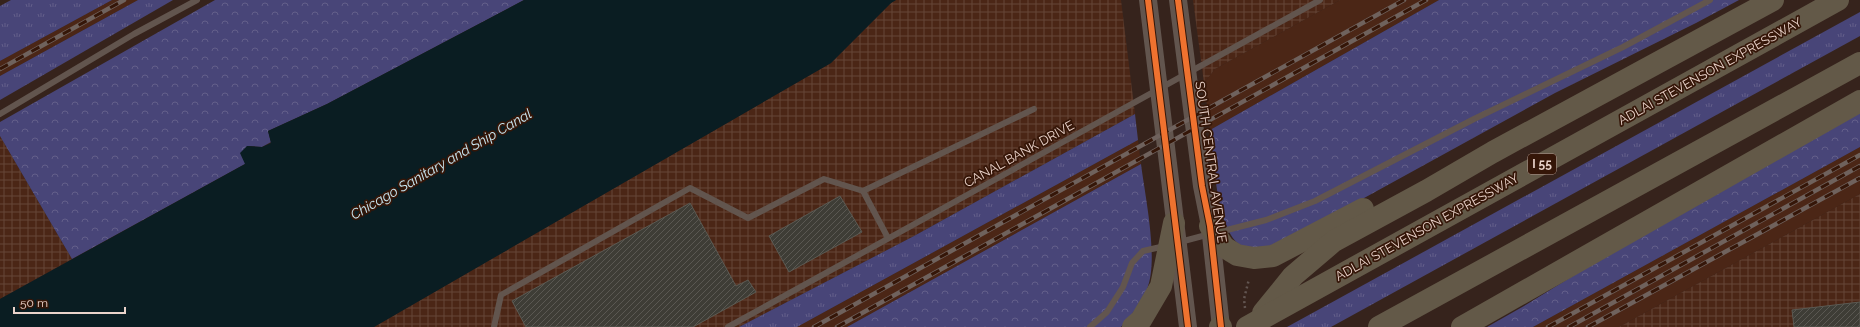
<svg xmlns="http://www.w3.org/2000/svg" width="1860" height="327" font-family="Raleway,sans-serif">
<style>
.built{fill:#4b2616}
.industrial{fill:url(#industrial-grid)}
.grass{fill:url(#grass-tufts)}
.forest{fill:url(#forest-crowns)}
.water{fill:#0a1d22}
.building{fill:url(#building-hatch);stroke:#5b5a53}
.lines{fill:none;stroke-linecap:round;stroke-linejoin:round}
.path{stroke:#625551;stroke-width:2.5;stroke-dasharray:2 3;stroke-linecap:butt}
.service{stroke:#62554e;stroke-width:6}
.secondary{stroke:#62554e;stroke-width:18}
.motorway{stroke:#635948;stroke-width:22}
.rail-casing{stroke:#6f625d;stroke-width:4.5}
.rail{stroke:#351608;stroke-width:3;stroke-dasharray:9;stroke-linecap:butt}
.cycleway-casing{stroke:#351608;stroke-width:8}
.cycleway{stroke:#ef722f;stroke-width:6}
.labels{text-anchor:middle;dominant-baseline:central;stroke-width:3.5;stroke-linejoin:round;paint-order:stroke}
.shield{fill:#351608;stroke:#b49a90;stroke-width:1}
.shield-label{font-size:12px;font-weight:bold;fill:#ead3ca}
.street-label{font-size:13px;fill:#ead3ca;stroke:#351608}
.water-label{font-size:14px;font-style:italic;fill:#c9e9f4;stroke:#351608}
</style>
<defs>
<pattern id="industrial-grid" width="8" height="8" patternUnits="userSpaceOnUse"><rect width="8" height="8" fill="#4b2616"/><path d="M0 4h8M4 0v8" fill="none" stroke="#654537"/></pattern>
<pattern id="grass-tufts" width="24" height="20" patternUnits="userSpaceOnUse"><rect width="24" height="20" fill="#484578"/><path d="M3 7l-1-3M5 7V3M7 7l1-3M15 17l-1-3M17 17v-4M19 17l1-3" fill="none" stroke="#635f8a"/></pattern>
<pattern id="forest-crowns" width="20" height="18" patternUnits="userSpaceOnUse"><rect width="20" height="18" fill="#484578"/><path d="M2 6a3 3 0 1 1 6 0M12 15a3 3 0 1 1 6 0" fill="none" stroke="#635f8a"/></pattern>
<pattern id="building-hatch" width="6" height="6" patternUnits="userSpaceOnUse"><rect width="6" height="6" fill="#3e3d36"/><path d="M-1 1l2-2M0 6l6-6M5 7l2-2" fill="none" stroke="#5a5852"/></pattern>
</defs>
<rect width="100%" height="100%" fill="#36231c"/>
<g class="built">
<path d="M 112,0 L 138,0 L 0,76 L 0,61 Z"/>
<path d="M 1340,0 L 1439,0 L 1210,130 L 1204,83 L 1215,69 Z"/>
<path d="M 1138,140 L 1141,164 L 847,327 L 797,327 Z"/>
<path d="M 1860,147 L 1860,194 L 1619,327 L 1533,327 Z"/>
</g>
<g class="industrial">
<path d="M 896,0 L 1121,0 L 1135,114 L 914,236 L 739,327 L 374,327 L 831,63 L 891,3 Z"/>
<path d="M 1193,0 L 1340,0 L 1215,69 L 1204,83 Z"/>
<path d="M 0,136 L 72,259 L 0,299 Z"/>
<path d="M 1860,194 L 1860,327 L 1619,327 Z"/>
</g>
<g class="grass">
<path d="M 11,0 L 112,0 L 0,61 L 0,6 Z"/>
<path d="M 138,0 L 173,0 L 0,100 L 0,76 Z"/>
<path d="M 1860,12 L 1860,36 L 1331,327 L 1287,327 Z"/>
<path d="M 1135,114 L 1138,140 L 797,327 L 739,327 L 914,236 Z"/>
</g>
<g class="forest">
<path d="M 215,0 L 524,0 L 327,104 L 268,131 L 271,142 L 262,147 L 247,146 L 245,164 L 72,259 L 0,136 L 0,122 Z"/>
<path d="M 1439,0 L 1739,0 L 1696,23 L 1555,93 L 1275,247 C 1263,249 1249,251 1239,244 C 1216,227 1214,158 1210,130 Z"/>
<path d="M 1860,111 L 1860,147 L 1533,327 L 1487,327 L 1524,306 L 1651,228 Z"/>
<path d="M 1141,164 C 1145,196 1159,260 1147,289 C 1141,303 1131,316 1121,327 L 847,327 Z"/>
</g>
<path class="water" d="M 524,0 L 896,0 L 891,3 L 831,63 L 374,327 L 0,327 L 0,299 L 245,164 L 240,153 L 247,146 L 262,147 L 271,143 L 268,131 L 327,104 Z"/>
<g class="building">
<path d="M 840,196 L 862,232 L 789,272 L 769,236 Z"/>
<path d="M 690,203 L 736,286 L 748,280 L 756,292 L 693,327 L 526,327 L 512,301 Z"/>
<path d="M 1860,302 L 1860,327 L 1794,327 L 1792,310 Z"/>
</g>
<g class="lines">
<path class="path" d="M 1245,308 L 1244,299 L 1249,279"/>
<g class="service">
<path d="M 0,114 L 134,34 L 197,0"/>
<path d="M 863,191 L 1034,109"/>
<path d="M 1219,232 L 1266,220 L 1315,201 L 1474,119 L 1623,47 L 1710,0"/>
<path d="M 1180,242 L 1210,234"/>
<path d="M 494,327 L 501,295 L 690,188 L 748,218 L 824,179 L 863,191 L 888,238"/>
<path d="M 728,327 L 1320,0"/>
<path d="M 1090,327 L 1107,312 L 1123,287 L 1132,263 L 1143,251 L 1165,246"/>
</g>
<g class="secondary">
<path d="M 1148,0 L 1188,327"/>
<path d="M 1178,0 L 1202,186 L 1210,226 L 1221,327"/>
</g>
<g class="motorway">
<path d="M 1210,226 L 1224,247 L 1237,255 L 1254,258 L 1273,256 L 1363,209"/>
<path d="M 1263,313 L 1293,276 L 1334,241 L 1426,191 L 1493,152 L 1773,0"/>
<path d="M 1133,327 L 1141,320 L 1161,286 L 1174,223"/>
<path d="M 1220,327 L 1221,327"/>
<path d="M 1247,327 L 1838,0"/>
<path d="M 1379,327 L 1860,63"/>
<path d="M 1462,327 L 1860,101"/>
</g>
<g class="rail-casing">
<g id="rail">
<path d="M 0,69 L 124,0"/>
<path d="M 814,327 L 1404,0"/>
<path d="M 837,327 L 1426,0"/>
<path d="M 1548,327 L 1860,155"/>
<path d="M 1569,327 L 1860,166"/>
<path d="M 1588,327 L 1860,178"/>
</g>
</g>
<use href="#rail" class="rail"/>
<g class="cycleway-casing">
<g id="cycleway">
<path d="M 1148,0 L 1188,327"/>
<path d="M 1178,0 L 1202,186 L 1210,226 L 1221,327"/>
</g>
</g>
<use href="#cycleway" class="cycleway"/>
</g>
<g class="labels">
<rect class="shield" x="1528" y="154" width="28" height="20" rx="3"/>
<g class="shield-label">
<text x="1542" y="164">I 55</text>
</g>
<g class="street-label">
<text transform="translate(1710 71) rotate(-29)">ADLAI STEVENSON EXPRESSWAY</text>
<text transform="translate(1019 154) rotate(-29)">CANAL BANK DRIVE</text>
<text transform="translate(1211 162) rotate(82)">SOUTH CENTRAL AVENUE</text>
<text transform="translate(1427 227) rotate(-29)">ADLAI STEVENSON EXPRESSWAY</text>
</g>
<g class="water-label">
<text transform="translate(441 164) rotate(-30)">Chicago Sanitary and Ship Canal</text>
</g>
</g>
<path d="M14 307v6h111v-6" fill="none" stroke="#ead3ca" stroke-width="2"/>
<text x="20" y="307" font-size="12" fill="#ead3ca" stroke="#351608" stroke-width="3" paint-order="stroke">50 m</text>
</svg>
